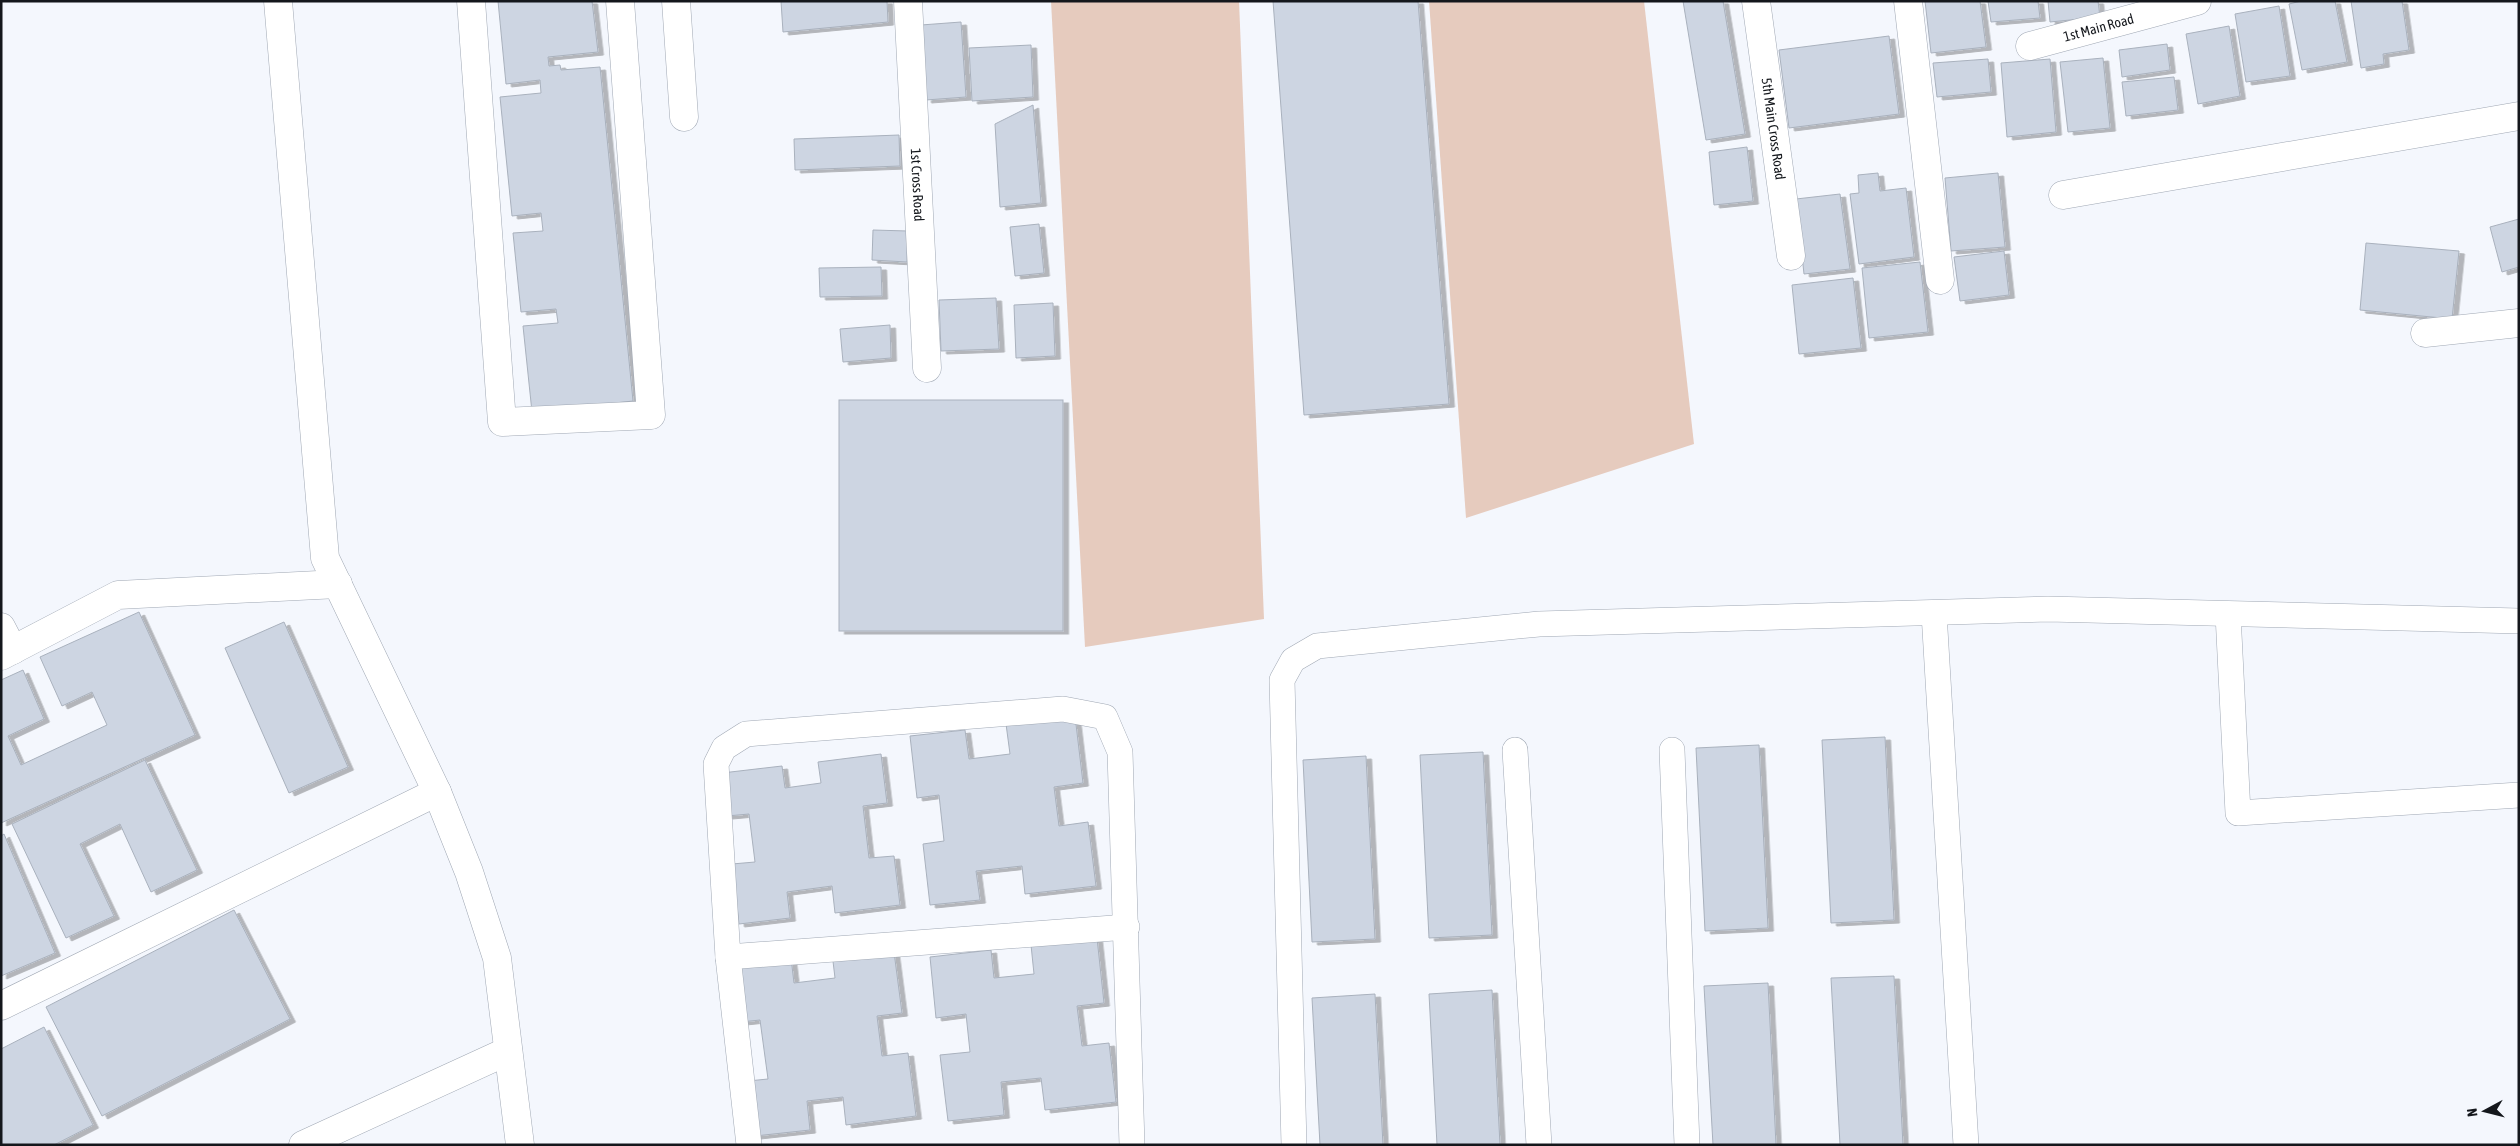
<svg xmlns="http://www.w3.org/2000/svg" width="2520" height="1146" font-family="'Asap Condensed',sans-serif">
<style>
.green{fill:#e6cbbe}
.building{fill:#cdd5e2;stroke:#a9b1bd;filter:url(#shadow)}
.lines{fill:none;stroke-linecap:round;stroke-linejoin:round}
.lane-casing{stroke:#a0a8b4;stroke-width:26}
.street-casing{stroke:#a0a8b4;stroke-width:29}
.lane{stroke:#fff;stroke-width:25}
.street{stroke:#fff;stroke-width:28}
.labels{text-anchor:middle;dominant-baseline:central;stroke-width:4;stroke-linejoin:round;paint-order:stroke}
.street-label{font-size:14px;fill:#14171c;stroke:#f4f7fd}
</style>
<defs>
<filter id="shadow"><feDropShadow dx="5.5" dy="3" stdDeviation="0" flood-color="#0004"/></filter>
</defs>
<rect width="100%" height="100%" fill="#f4f7fd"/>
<g class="green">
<path d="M 1051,1 L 1239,1 L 1264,619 L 1085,647 Z"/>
<path d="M 1429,1 L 1644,1 L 1694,444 L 1466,518 Z"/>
</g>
<g class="building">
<path d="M 498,1 L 592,1 L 598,52 L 548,57 L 549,66 L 560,65 L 561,70 L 600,67 L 633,401 L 532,412 L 523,326 L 558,323 L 556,309 L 521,312 L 513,233 L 543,231 L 541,213 L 512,216 L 500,97 L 541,93 L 540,80 L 506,84 Z"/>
<path d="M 781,1 L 887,1 L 888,22 L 783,32 Z"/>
<path d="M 1273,1 L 1418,1 L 1449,404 L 1304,415 Z"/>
<path d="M 1683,1 L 1723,1 L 1745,134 L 1706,140 Z"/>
<path d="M 1925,1 L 1980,1 L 1986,47 L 1931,53 Z"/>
<path d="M 1988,1 L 2038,1 L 2040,18 L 1991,22 Z"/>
<path d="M 2048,1 L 2098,1 L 2100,17 L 2050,22 Z"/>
<path d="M 2301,1 L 2335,1 L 2347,62 L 2302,70 L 2289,4 Z"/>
<path d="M 2351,1 L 2402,1 L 2409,50 L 2383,54 L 2384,64 L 2361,68 Z"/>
<path d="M 2279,6 L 2290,76 L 2246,82 L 2235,14 Z"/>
<path d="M 961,22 L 966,97 L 926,100 L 921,25 Z"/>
<path d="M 2229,26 L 2240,96 L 2198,104 L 2186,34 Z"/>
<path d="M 1889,36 L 1899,114 L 1789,128 L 1779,50 Z"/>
<path d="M 2167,44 L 2170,70 L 2122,77 L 2119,50 Z"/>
<path d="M 1031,45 L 1033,97 L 972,101 L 969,48 Z"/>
<path d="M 2103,58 L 2110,128 L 2068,132 L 2060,62 Z"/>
<path d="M 1988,59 L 1991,92 L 1937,97 L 1933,63 Z"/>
<path d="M 2050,59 L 2056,132 L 2007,137 L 2001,63 Z"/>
<path d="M 2174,77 L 2178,110 L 2126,116 L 2122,82 Z"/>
<path d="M 1033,105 L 1041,203 L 1000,207 L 995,124 Z"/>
<path d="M 899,135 L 900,166 L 795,170 L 794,139 Z"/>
<path d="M 1747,147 L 1753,201 L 1714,205 L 1709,152 Z"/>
<path d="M 1878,173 L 1880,191 L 1906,188 L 1914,257 L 1859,264 L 1850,194 L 1859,193 L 1858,175 Z"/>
<path d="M 1998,173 L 2005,247 L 1951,251 L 1945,178 Z"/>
<path d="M 1840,194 L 1850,269 L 1804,274 L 1796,199 Z"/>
<path d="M 2519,219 L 2519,267 L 2502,272 L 2490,227 Z"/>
<path d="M 1039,224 L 1044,273 L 1015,276 L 1010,227 Z"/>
<path d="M 873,230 L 908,231 L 907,262 L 872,260 Z"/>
<path d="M 2366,243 L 2459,251 L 2452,319 L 2360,310 Z"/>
<path d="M 2004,251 L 2009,295 L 1960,301 L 1954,257 Z"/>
<path d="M 1920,262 L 1928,332 L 1869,338 L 1862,268 Z"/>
<path d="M 881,267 L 882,296 L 820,297 L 819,268 Z"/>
<path d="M 1853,278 L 1861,348 L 1799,354 L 1792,285 Z"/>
<path d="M 996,298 L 999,349 L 941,351 L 939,300 Z"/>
<path d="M 1053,303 L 1055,356 L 1016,358 L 1014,305 Z"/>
<path d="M 890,325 L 891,358 L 843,362 L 840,329 Z"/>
<rect x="839" y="400" width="224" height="231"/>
<path d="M 139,612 L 195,735 L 1,823 L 1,680 L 23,670 L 44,719 L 8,736 L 21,765 L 107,725 L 92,692 L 62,706 L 40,657 Z"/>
<path d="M 284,622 L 348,767 L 289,793 L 225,648 Z"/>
<path d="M 1075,716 L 1083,783 L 1054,787 L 1059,826 L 1088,822 L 1096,886 L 1025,894 L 1022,866 L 976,871 L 980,900 L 930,905 L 923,844 L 944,841 L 939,795 L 917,798 L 910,736 L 965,730 L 969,759 L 1010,754 L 1006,724 Z"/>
<path d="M 1885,737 L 1894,920 L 1831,923 L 1822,740 Z"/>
<path d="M 1759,745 L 1768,928 L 1705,931 L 1696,748 Z"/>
<path d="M 1483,752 L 1492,935 L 1429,938 L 1420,755 Z"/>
<path d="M 881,754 L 887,803 L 863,806 L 869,858 L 894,856 L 900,905 L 835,913 L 832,886 L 787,892 L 790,918 L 739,924 L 732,864 L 755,862 L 749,814 L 727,816 L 722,773 L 782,766 L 785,788 L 821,783 L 818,762 Z"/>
<path d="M 1366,756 L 1375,939 L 1312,942 L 1303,760 Z"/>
<path d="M 145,760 L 197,870 L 151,892 L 120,824 L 80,844 L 114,916 L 66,938 L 12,824 Z"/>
<path d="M 4,834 L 55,953 L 1,976 L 1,836 Z"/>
<path d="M 234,910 L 290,1019 L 102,1116 L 46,1007 Z"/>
<path d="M 1097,938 L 1104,1003 L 1077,1006 L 1082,1046 L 1109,1043 L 1116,1102 L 1045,1110 L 1041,1078 L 1001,1082 L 1004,1115 L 948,1121 L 940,1055 L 970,1052 L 966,1014 L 936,1018 L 930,957 L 991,950 L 994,978 L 1034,974 L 1031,945 Z"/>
<path d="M 894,952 L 902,1013 L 877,1016 L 882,1056 L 908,1053 L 916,1116 L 846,1125 L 843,1097 L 807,1101 L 810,1130 L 755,1136 L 748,1081 L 768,1079 L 760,1020 L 741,1022 L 734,966 L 791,958 L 794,983 L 835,978 L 832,953 Z"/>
<path d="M 1894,976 L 1903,1145 L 1840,1145 L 1831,978 Z"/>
<path d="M 1768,983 L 1776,1145 L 1713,1145 L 1704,986 Z"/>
<path d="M 1492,990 L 1500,1145 L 1437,1145 L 1429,994 Z"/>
<path d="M 1375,994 L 1383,1145 L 1320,1145 L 1312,998 Z"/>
<path d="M 44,1027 L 93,1125 L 54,1145 L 1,1145 L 1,1049 Z"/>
</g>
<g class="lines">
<g class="lane-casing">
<g id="lane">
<path d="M 1934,613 L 1966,1145"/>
<path d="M 2228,614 L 2238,813 L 2519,795"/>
<path d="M 1515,750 L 1539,1145"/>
<path d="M 1672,750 L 1687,1145"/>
<path d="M 728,957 L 1127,927"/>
<path d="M 749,1145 L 728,957 L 716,764 L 724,748 L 746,734 L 1063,709 L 1105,717 L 1120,752 L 1132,1145"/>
<path d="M 1294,1145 L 1282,680 L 1293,660 L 1317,646 L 1539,624 L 2048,609 L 2519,621"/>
</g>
</g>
<g class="street-casing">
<g id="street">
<path d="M 278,1 L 325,558 L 437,792 L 469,872 L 497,958 L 520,1145"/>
<path d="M 471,1 L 502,422 L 651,415 L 620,1"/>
<path d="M 676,1 L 684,117"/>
<path id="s1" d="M 908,1 L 927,368"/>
<path id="s2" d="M 1756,1 L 1791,256"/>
<path d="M 1908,1 L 1940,280"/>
<path id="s3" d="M 2030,46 L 2197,1"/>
<path d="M 2063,195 L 2519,116"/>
<path d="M 2425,333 L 2519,323"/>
<path d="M 1,627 L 13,650"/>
<path d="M 1,656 L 118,595 L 338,584"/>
<path d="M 1,1006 L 437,792"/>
<path d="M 303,1145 L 508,1051"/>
</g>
</g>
<use href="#lane" class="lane"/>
<use href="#street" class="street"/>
</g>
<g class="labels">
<g class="street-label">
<text stroke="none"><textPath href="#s3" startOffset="71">1st Main Road</textPath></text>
<text stroke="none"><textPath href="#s2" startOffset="129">5th Main Cross Road</textPath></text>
<text stroke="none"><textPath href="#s1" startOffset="184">1st Cross Road</textPath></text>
</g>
</g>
<rect width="2520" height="1146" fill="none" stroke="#14171c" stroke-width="5"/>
<g transform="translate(2485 1111) rotate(263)" stroke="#f4f7fd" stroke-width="4" paint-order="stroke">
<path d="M0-4L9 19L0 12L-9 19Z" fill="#14171c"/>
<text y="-8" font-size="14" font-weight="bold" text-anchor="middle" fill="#14171c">N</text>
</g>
</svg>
